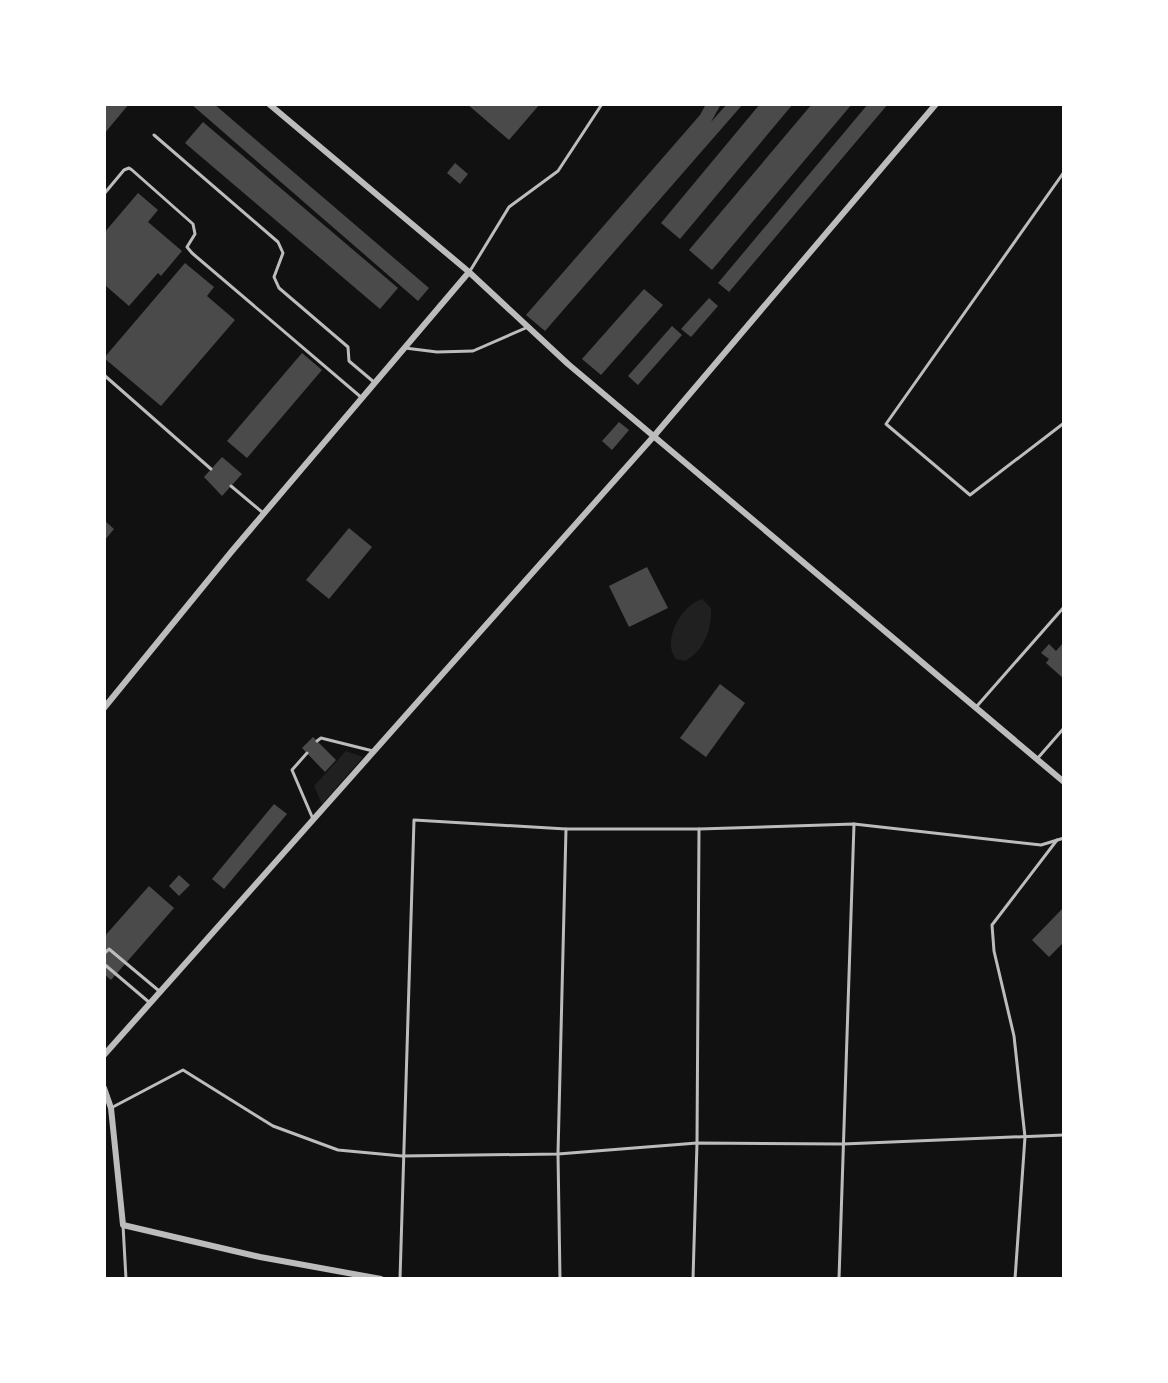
<svg xmlns="http://www.w3.org/2000/svg" width="1168" height="1383" font-family="'Noto Sans',sans-serif">
<style>
.green{fill:#202020}
.building{fill:#4a4a4a}
.lines{fill:none;stroke-linecap:round;stroke-linejoin:round}
.service{stroke:#bcbcbc;stroke-width:3}
.minor{stroke:#bcbcbc;stroke-width:6}
</style>
<rect width="100%" height="100%" fill="#111"/>
<g class="green">
<path d="M 702,599 L 711,608 C 712,630 704,650 685,661 L 676,659 C 661,640 682,605 702,599 Z"/>
<path d="M 346,751 L 363,757 L 322,804 L 314,786 Z"/>
</g>
<g class="building">
<path d="M 104,104 L 129,104 L 104,134 Z"/>
<path d="M 191,104 L 214,104 L 429,288 L 418,301 Z"/>
<path d="M 467,104 L 540,104 L 509,140 Z"/>
<path d="M 706,104 L 721,104 L 711,122 L 727,104 L 743,104 L 545,331 L 526,315 L 700,115 Z"/>
<path d="M 760,104 L 793,104 L 680,239 L 661,223 Z"/>
<path d="M 812,104 L 852,104 L 712,270 L 689,250 Z"/>
<path d="M 868,104 L 888,104 L 729,292 L 718,283 Z"/>
<path d="M 203,122 L 398,288 L 380,309 L 185,143 Z"/>
<path d="M 455,163 L 468,174 L 460,184 L 447,173 Z"/>
<path d="M 138,193 L 158,210 L 148,222 L 182,251 L 161,276 L 158,273 L 129,306 L 106,286 L 104,289 L 104,233 Z"/>
<path d="M 185,263 L 214,287 L 207,296 L 235,320 L 161,406 L 104,358 Z"/>
<path d="M 644,289 L 663,305 L 601,375 L 582,359 Z"/>
<path d="M 709,298 L 718,306 L 691,337 L 681,329 Z"/>
<path d="M 672,326 L 682,335 L 638,385 L 628,376 Z"/>
<path d="M 302,353 L 322,370 L 247,458 L 227,441 Z"/>
<path d="M 619,422 L 629,430 L 612,450 L 602,441 Z"/>
<path d="M 222,457 L 242,474 L 222,496 L 204,477 Z"/>
<path d="M 104,520 L 114,529 L 104,541 Z"/>
<path d="M 349,528 L 372,547 L 329,599 L 306,580 Z"/>
<path d="M 647,567 L 668,608 L 629,627 L 609,586 Z"/>
<path d="M 1064,642 L 1064,679 L 1046,663 L 1049,659 L 1041,653 L 1049,644 L 1056,651 Z"/>
<path d="M 720,684 L 745,703 L 706,757 L 680,738 Z"/>
<path d="M 313,737 L 336,760 L 325,772 L 302,748 Z"/>
<path d="M 274,804 L 287,814 L 224,889 L 212,879 Z"/>
<path d="M 179,875 L 190,885 L 179,896 L 169,886 Z"/>
<path d="M 149,886 L 174,908 L 111,980 L 104,974 L 104,937 Z"/>
<path d="M 1064,907 L 1064,942 L 1049,957 L 1032,940 Z"/>
</g>
<g class="lines">
<g class="service">
<path d="M 154,135 L 278,242 L 283,253 L 274,277 L 279,288 L 348,347 L 349,361 L 375,383"/>
<path d="M 1064,172 L 886,424 L 970,495 L 1064,423"/>
<path d="M 104,194 L 124,170 L 129,168 L 132,170 L 193,224 L 195,234 L 187,247 L 192,253 L 362,398"/>
<path d="M 470,271 L 509,207 L 558,171 L 602,104"/>
<path d="M 405,348 L 437,352 L 473,351 L 528,327"/>
<path d="M 104,375 L 211,469"/>
<path d="M 231,486 L 262,512"/>
<path d="M 977,706 L 1064,607"/>
<path d="M 317,741 L 321,738 L 373,751"/>
<path d="M 307,753 L 292,770 L 313,819"/>
<path d="M 1037,759 L 1064,728"/>
<path d="M 104,954 L 109,949 L 158,990"/>
<path d="M 104,964 L 150,1003"/>
<path d="M 111,1108 L 183,1070 L 273,1126 L 338,1150 L 402,1156 L 558,1154 L 697,1143 L 843,1144 L 1064,1135"/>
<path d="M 123,1225 L 126,1279"/>
<path d="M 400,1279 L 414,820 L 566,829 L 699,829 L 854,824 L 1041,845 L 1064,838"/>
<path d="M 560,1279 L 558,1154 L 566,829"/>
<path d="M 693,1279 L 697,1143 L 699,829"/>
<path d="M 839,1279 L 854,824"/>
<path d="M 1015,1279 L 1025,1137 L 1014,1036 L 994,951 L 992,925 L 1057,840"/>
</g>
<g class="minor">
<path d="M 269,104 L 469,272 L 568,364 L 1064,782"/>
<path d="M 104,708 L 232,551 L 469,272"/>
<path d="M 104,1055 L 654,436 L 936,104"/>
<path d="M 104,1088 L 111,1108 L 123,1225 L 260,1257 L 381,1279"/>
</g>
</g>
<rect width="1168" height="1383" fill="none" stroke="#ffffff" stroke-width="212"/>
</svg>
